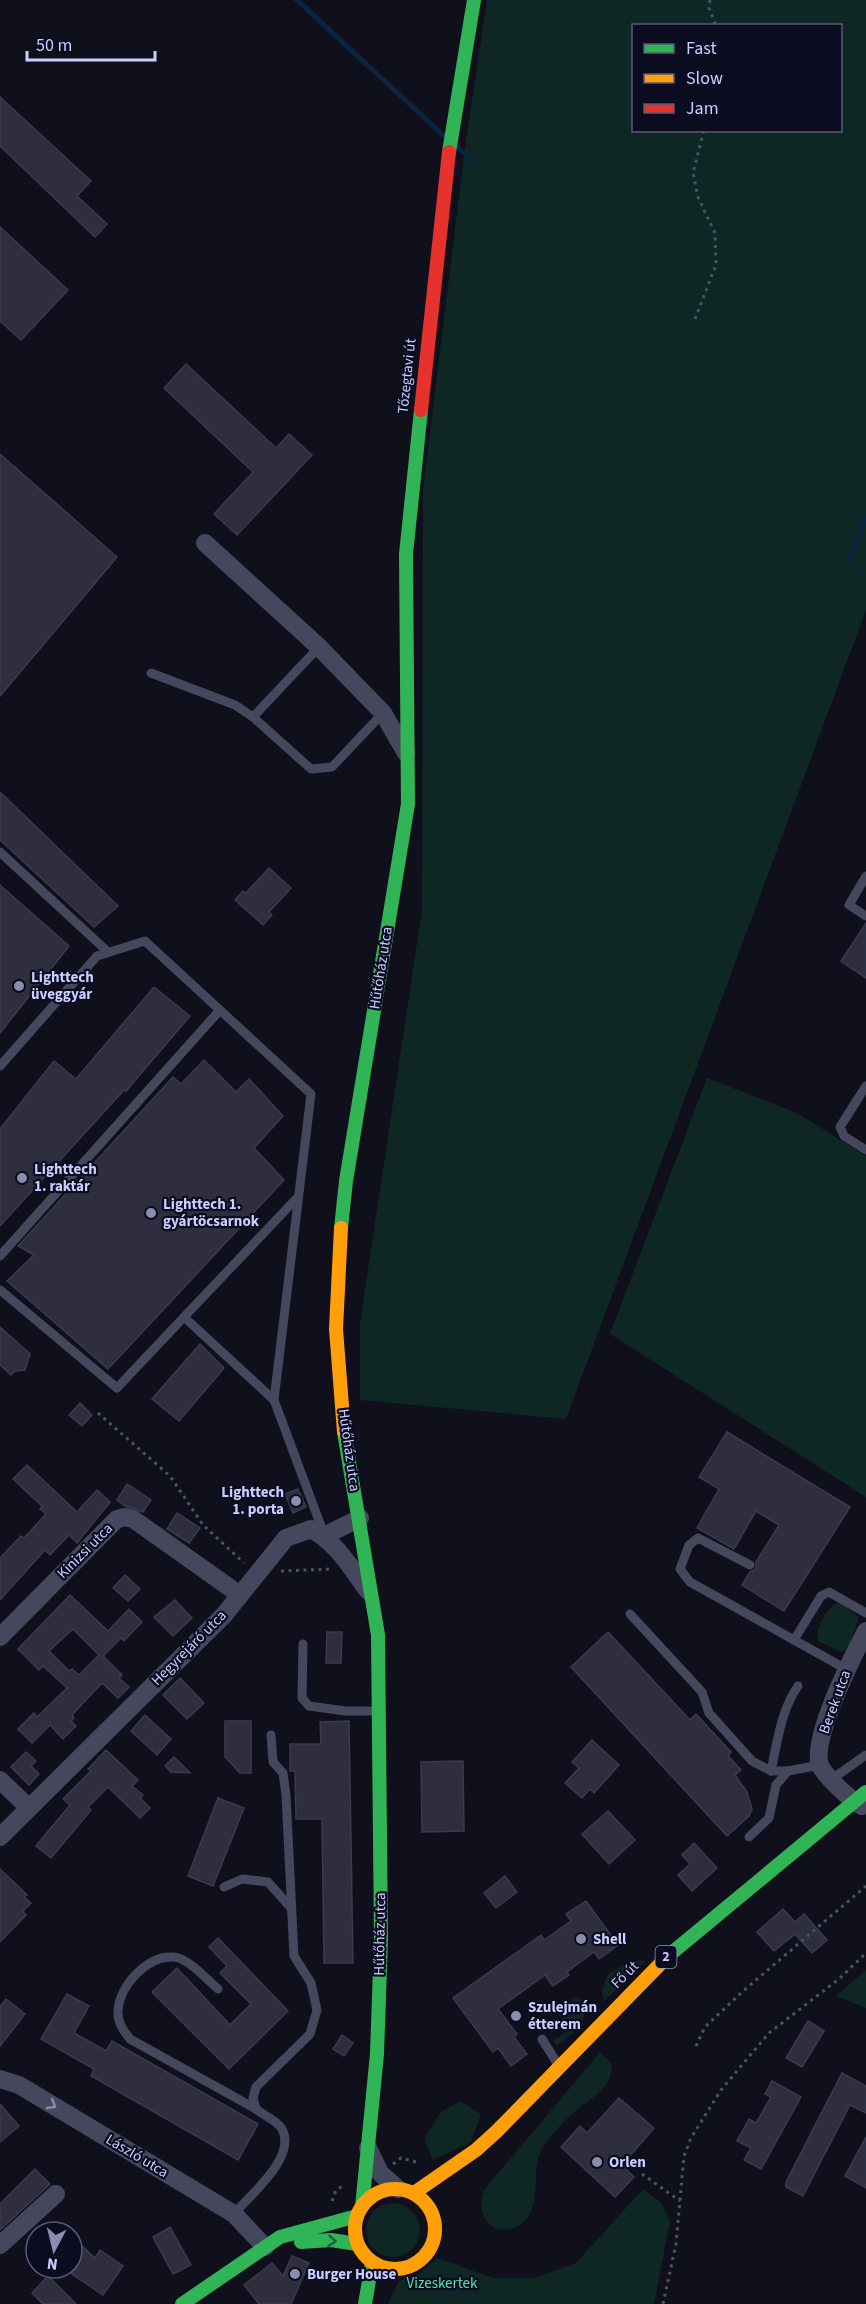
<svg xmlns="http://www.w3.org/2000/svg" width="866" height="2304" font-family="'Source Sans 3',sans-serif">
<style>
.green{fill:#0f2724;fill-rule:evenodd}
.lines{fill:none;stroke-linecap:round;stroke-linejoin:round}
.stream{stroke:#0a263f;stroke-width:5}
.building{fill:#2e2e3e;stroke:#3a3a50;stroke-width:1.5;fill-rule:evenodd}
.path{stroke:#445760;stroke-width:3;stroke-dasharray:3 4.5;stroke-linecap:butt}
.lane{stroke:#45485d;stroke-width:9}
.street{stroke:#45485d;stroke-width:18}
.fast{stroke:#30b455;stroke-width:14}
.slow{stroke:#ff9f0a;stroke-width:14}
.jam{stroke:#e5322d;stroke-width:14}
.oneway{stroke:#888cae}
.oneway2{stroke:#1e603a}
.poi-dot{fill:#8a8cb0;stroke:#0c0c20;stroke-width:2}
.labels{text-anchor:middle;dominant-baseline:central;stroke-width:4.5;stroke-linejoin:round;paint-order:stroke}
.shield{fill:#0c0c20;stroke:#9294bc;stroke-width:1.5}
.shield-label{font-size:14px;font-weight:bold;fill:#cbcfff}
.street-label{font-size:15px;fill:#cbcfff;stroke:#0c0c20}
.poi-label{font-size:15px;font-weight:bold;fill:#cbcfff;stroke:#0c0c20;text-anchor:start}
.park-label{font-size:15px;fill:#53e3a6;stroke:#0c0c20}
</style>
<rect width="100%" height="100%" fill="#10101c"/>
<g class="green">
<path d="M 487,0 L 866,0 L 866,610 L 566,1419 L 360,1400 L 360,1323 L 422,910 L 423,489 L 465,148 ZM 634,26 L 840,26 L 840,130 L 634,130 Z"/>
<path d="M 707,1078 L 797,1113 L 866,1156 L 866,1497 L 610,1334 Z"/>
<path d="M 837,1603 L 843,1605 L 859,1617 L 848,1649 L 841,1652 L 818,1641 C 815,1629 826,1608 837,1603 Z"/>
<path d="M 630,1960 L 646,1961 L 604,2001 L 602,1992 L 607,1975 Z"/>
<path d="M 866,1970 L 866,2008 L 836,1996 Z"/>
<path d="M 577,1997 L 584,2001 C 589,2023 572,2034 557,2045 L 553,2041 L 570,2029 L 555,2010 Z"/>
<path d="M 600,2052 L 612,2064 C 611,2069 611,2078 608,2082 C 601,2094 583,2104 573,2113 C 563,2122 553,2133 545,2144 C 528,2166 544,2198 526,2219 C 506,2242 472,2227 484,2190 Z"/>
<path d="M 460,2101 L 481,2114 L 471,2142 L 433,2160 L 424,2139 L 441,2112 Z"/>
<path d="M 643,2189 L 662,2204 L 670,2221 L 654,2304 L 388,2304 L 399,2281 L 420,2273 L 437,2258 L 493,2278 L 534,2278 L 576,2263 Z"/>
<circle cx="393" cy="2230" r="27"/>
</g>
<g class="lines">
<g class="stream">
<path d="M 297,0 L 443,135"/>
<path d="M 457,147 L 475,163"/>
<path d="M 847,563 L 866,518"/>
</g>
</g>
<g class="building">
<path d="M 0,97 L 91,181 L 77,196 L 107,224 L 95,237 L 0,146 Z"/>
<path d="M 0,227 L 68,290 L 21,340 L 0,321 Z"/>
<path d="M 186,364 L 276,448 L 289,434 L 312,455 L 237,535 L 214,514 L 253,472 L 164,388 Z"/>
<path d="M 0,454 L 117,557 L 0,696 Z"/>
<path d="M 0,792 L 118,906 L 94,927 L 0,840 Z"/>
<path d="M 269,868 L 291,888 L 269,912 L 272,915 L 263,925 L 235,900 L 243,891 L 246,893 Z"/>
<path d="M 0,885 L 69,946 L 0,1033 Z"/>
<path d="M 866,923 L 866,978 L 841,961 Z"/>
<path d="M 154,987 L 190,1016 L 126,1091 L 124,1090 L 0,1226 L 0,1129 L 54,1061 L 76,1079 Z"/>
<path d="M 204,1060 L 236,1092 L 249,1079 L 283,1116 L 254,1148 L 284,1180 L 108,1369 L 7,1281 L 34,1255 L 18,1246 L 173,1077 L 181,1084 Z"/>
<path d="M 0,1327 L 30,1354 L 25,1370 L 15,1371 L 11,1375 L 0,1365 Z"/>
<path d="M 200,1344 L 224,1368 L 179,1421 L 152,1399 Z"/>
<path d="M 80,1403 L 92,1415 L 82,1426 L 69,1415 Z"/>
<path d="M 727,1432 L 850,1507 L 784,1611 L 742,1585 L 750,1572 L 756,1569 L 756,1562 L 779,1525 L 756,1511 L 734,1549 L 697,1528 L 719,1489 L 699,1477 Z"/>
<path d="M 27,1465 L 77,1512 L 97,1490 L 110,1502 L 77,1543 L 69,1535 L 50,1555 L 45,1550 L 0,1600 L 0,1558 L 21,1536 L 24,1538 L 46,1514 L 40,1509 L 42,1506 L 13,1479 Z"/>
<path d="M 127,1484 L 151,1500 L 143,1512 L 125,1506 L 117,1500 Z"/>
<path d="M 298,1489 L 306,1507 L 293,1513 L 285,1494 Z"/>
<path d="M 177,1513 L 200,1528 L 189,1543 L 167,1529 Z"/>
<path d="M 125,1575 L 140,1589 L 128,1601 L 113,1588 Z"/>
<path d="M 70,1595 L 108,1631 L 129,1609 L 142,1622 L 124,1641 L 121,1638 L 103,1656 L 122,1675 L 119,1678 L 129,1687 L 118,1698 L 102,1683 L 72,1715 L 74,1718 L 71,1721 L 76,1726 L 63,1739 L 50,1725 L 32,1743 L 18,1729 L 34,1713 L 37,1717 L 67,1688 L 43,1666 L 39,1670 L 18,1649 ZM 73,1629 L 99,1655 L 79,1675 L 72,1669 L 69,1671 L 49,1651 Z"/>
<path d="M 175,1600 L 192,1618 L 173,1636 L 154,1617 Z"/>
<path d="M 327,1632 L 342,1632 L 341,1663 L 326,1663 Z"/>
<path d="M 608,1632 L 690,1720 L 696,1714 L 731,1752 L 728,1756 L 741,1770 L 735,1775 L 747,1792 L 752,1809 L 749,1816 L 727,1836 L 571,1667 Z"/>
<path d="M 180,1678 L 204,1703 L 187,1719 L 163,1695 Z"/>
<path d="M 145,1715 L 171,1739 L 157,1755 L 131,1731 Z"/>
<path d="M 225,1721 L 251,1721 L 251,1773 L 240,1773 L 225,1757 Z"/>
<path d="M 349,1721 L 353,1963 L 324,1963 L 322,1819 L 296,1819 L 295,1771 L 290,1771 L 290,1744 L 321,1744 L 320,1722 Z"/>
<path d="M 592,1740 L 619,1765 L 594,1793 L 590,1789 L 582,1798 L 565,1783 L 579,1768 L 572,1762 Z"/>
<path d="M 106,1750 L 138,1780 L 132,1786 L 143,1795 L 140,1798 L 150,1808 L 140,1818 L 108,1787 L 88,1807 L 91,1810 L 51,1858 L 36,1846 L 70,1805 L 63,1799 L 91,1771 L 88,1769 Z"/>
<path d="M 26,1752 L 36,1761 L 31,1766 L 39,1774 L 29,1785 L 11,1767 Z"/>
<path d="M 174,1757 L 190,1773 L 171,1772 L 165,1766 Z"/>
<path d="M 463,1761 L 464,1831 L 422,1832 L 421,1762 Z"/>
<path d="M 218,1798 L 244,1808 L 213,1886 L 188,1876 Z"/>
<path d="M 608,1811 L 635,1840 L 609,1864 L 582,1834 Z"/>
<path d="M 694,1843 L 717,1868 L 692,1891 L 678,1875 L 690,1864 L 682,1855 Z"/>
<path d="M 0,1869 L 27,1895 L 24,1897 L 31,1903 L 23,1911 L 26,1915 L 0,1942 Z"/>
<path d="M 505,1876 L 517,1892 L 496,1908 L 484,1893 Z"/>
<path d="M 586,1901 L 618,1945 L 599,1959 L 594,1952 L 567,1972 L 569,1975 L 553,1986 L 545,1975 L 498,2009 L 517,2034 L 514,2037 L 527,2054 L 511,2066 L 498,2048 L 493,2052 L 453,1998 L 541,1935 L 544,1940 L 571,1921 L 566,1914 Z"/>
<path d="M 783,1909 L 795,1922 L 804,1914 L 827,1940 L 812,1953 L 795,1934 L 774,1951 L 757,1932 Z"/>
<path d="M 218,1938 L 288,2011 L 229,2069 L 152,1992 L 177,1968 L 230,2025 L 251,2004 L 220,1973 L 227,1966 L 209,1947 Z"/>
<path d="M 67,1994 L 89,2006 L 74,2033 L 106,2051 L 112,2041 L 258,2124 L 238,2160 L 91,2076 L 94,2069 L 41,2039 Z"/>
<path d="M 6,1999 L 25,2014 L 0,2046 L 0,2007 Z"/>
<path d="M 808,2021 L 824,2031 L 802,2067 L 786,2058 Z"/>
<path d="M 342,2035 L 353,2043 L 344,2056 L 333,2049 Z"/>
<path d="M 842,2073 L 866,2086 L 866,2113 L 850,2105 L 803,2196 L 786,2187 L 786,2182 Z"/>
<path d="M 772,2081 L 801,2097 L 761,2169 L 744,2160 L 751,2148 L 737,2141 L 749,2119 L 756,2123 L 771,2097 L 765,2094 Z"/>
<path d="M 619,2098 L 654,2128 L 622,2165 L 634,2177 L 615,2197 L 561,2147 L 580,2126 L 587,2133 Z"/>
<path d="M 0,2104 L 19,2126 L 0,2142 Z"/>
<path d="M 866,2137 L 866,2188 L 845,2176 Z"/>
<path d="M 35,2169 L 50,2184 L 0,2230 L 0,2204 Z"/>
<path d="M 170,2227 L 191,2265 L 173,2274 L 153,2237 Z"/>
<path d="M 72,2237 L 95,2258 L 100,2250 L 123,2266 L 103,2295 L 72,2274 Z"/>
<path d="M 292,2256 L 309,2263 L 291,2304 L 259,2304 L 244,2285 L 272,2263 L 283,2276 Z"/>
<path d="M 48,2276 L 76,2304 L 43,2304 L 32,2293 Z"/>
</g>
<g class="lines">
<g class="path">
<path d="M 710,0 L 709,8 L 716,26"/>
<path d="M 695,319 L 716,265 L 715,233 L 698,197 L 693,173 L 704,130"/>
<path d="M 98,1413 L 170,1476 L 203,1525 L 244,1563"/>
<path d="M 281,1571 L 331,1569"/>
<path d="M 696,2046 L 705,2027 L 742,1992 L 866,1886"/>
<path d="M 393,2164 L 401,2158 L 420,2163"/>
<path d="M 642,2174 L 680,2201"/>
<path d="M 332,2201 L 336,2190 L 344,2185"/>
<path d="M 663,2304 L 676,2244 L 684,2156 L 691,2138 L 721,2090 L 769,2033 L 839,1979 L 866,1953"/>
</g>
<g class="lane">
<path d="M 319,647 L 253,717 L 311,769 L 332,767 L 383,713"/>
<path d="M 151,673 L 235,705 L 253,717"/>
<path d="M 0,852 L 108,952"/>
<path d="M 866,876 L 849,905 L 866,916"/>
<path d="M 0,1066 L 97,956 L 145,941 L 311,1094 L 274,1400 L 324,1534"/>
<path d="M 866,1086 L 840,1127 L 844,1136 L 866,1150"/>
<path d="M 0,1256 L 220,1010"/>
<path d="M 0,1290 L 117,1388 L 184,1317"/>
<path d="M 274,1400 L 184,1317 L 297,1198"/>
<path d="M 750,1565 L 698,1538 L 689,1545 L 680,1569 L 690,1582 L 846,1669"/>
<path d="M 630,1614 L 702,1692 L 709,1713 L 752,1761 L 771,1771 L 788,1771 L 820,1765"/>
<path d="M 794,1640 L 821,1596 L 829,1592 L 866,1613"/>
<path d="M 303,1644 L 302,1698 L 309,1706 L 345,1711 L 377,1711"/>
<path d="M 771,1771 C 777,1743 781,1710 798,1686"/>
<path d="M 832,1779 L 866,1755"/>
<path d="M 749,1837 L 769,1818 L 776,1785 L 788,1771"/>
<path d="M 224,1887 L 242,1879 L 268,1882 L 291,1908"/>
<path d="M 218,1989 C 206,1979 189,1958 173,1957 C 148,1955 120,1985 118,2010 C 117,2022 123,2030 130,2039 L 256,2109"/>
<path d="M 542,2039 L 557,2063"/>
<path d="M 234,2214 C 251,2194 297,2157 282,2129 C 278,2121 263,2115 256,2109 L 253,2098 L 256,2087 L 310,2034 L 317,2010 L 311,1983 L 294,1956 L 286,1795 L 283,1773 L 273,1762 L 271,1735"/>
</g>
<g class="street">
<path d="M 205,543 L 319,647 L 383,713 L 406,753"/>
<path d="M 324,1536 L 360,1518"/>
<path d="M 0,1637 L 117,1519 L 125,1517 L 133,1519 L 240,1595"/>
<path d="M 0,1780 L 28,1807"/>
<path d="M 862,1806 C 851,1801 824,1775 820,1765 C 811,1739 853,1656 866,1631"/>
<path d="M 0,1837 L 224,1615 L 286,1538 L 311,1529 C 337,1543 351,1568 368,1591"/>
<path d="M 0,2079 L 19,2085 L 234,2214 L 265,2247"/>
<path d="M 368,2148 L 380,2173 L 398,2189"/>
<path d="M 0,2245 L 56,2194"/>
</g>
<g class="fast">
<path d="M 449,152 L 474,0"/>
<path d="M 341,1228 L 346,1181 L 408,804 L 406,554 L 421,410"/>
<path d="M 344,1432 L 378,1635 L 381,1939 L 377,2054 L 362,2207"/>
<path d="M 668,1956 L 866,1792"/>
<path d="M 301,2242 L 331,2240 L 357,2244"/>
<path d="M 182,2304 L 280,2237 L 357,2216"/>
<path d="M 365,2304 L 372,2263"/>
</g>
<g class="slow">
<path d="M 341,1228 L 336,1329 L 344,1432"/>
<circle cx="395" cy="2229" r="40"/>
<path d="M 414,2193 L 476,2150 L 497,2131 L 668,1956"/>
</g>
<path class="jam" d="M 421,410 L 449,152"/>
</g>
<defs><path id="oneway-chevron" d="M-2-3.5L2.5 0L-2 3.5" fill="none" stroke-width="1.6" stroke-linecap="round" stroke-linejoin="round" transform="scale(1.5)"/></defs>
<use class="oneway" href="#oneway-chevron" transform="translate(52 2105) rotate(31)"/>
<use class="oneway2" href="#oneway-chevron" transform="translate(332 2241) rotate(5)"/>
<g class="poi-dot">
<circle cx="19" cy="986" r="6"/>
<circle cx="22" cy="1178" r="6"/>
<circle cx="151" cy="1213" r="6"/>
<circle cx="296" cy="1501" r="6"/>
<circle cx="581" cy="1939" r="6"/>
<circle cx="516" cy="2016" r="6"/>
<circle cx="597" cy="2162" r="6"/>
<circle cx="295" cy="2274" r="6"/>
</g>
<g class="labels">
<rect class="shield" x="655.5" y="1946" width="21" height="22" rx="4.5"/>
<g class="shield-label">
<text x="666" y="1957">2</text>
</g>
<g class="street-label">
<text transform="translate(407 376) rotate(-84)">Tőzegtavi út</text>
<text transform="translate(381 968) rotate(-81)">Hűtőház utca</text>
<text transform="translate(349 1450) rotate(82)">Hűtőház utca</text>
<text transform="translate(85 1551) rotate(-45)">Kinizsi utca</text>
<text transform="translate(189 1648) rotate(-45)">Hegyrejáró utca</text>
<text transform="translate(835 1702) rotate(-70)">Berek utca</text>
<text transform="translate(380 1934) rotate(-89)">Hűtőház utca</text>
<text transform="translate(625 1975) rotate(-45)">Fő út</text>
<text transform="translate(137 2156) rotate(31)">László utca</text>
</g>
<g class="poi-label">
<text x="31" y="977">Lighttech<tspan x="31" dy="17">üveggyár</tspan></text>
<text x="34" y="1169">Lighttech<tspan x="34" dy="17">1. raktár</tspan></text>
<text x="163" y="1204">Lighttech 1.<tspan x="163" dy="17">gyártöcsarnok</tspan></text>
<text x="284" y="1492" text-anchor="end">Lighttech<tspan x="284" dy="17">1. porta</tspan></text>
<text x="593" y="1939">Shell</text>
<text x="528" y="2007">Szulejmán<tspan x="528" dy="17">étterem</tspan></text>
<text x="609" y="2162">Orlen</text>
<text x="307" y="2274">Burger House</text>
</g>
<g class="park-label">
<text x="442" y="2283">Vizeskertek</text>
</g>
</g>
<rect x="632" y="24" width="210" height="108" fill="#0c0c20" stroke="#585a79" stroke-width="1.5"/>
<rect x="644" y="44" width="30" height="9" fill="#30b455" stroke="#585a79" stroke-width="1.5"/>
<text x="686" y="54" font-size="18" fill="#cbcfff">Fast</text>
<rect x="644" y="74" width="30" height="9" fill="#ff9f0a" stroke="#585a79" stroke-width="1.5"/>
<text x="686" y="84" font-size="18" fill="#cbcfff">Slow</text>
<rect x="644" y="104" width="30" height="9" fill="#e5322d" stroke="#585a79" stroke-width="1.5"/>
<text x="686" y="114" font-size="18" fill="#cbcfff">Jam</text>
<g transform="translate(54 2250) rotate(187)"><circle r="28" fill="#0c0c20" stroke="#585a79" stroke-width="1.5"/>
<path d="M0-4.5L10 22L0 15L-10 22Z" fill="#8a8cb0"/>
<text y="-9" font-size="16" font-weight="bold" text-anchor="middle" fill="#cbcfff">N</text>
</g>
<path d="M27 51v9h128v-9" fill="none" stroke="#cbcfff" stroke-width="3"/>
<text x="36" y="51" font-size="18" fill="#cbcfff" stroke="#0c0c20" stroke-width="4.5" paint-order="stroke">50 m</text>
</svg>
